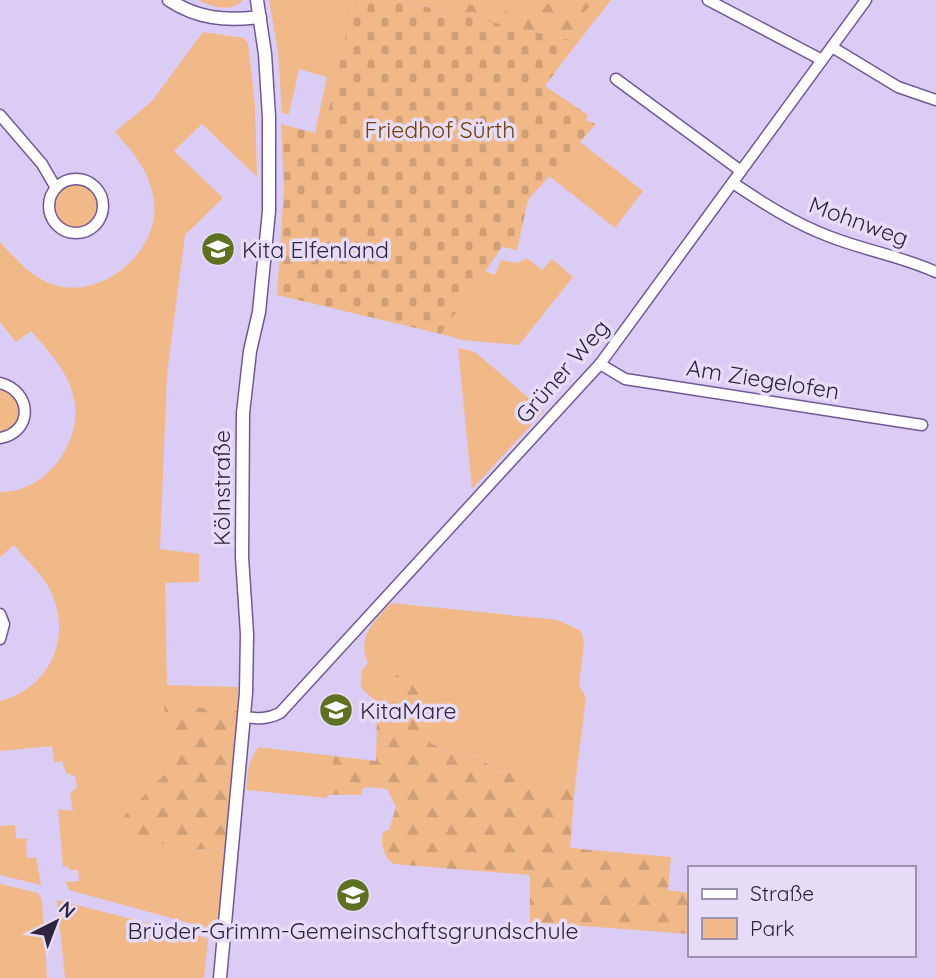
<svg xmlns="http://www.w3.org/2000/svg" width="936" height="978" font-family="Quicksand,sans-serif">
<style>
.green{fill:#f1b988}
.forest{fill:url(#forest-firs)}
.cemetery{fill:url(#cemetery-stones)}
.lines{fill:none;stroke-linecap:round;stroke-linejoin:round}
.minor-casing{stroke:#715895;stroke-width:13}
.tertiary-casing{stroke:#715895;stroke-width:15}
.minor{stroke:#fff;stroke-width:10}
.tertiary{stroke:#fff;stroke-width:12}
.labels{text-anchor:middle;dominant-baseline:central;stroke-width:7;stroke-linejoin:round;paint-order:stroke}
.park-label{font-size:23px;fill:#734104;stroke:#e6dcf8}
.street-label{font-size:23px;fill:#2f243e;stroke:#e6dcf8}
.poi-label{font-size:23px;fill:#2f243e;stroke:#e6dcf8;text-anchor:start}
</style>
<defs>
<pattern id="forest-firs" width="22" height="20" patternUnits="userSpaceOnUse" patternTransform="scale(1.75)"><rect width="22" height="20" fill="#f1b988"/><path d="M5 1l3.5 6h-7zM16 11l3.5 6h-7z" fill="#cf9f76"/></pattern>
<pattern id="cemetery-stones" width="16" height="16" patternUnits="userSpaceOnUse" patternTransform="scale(1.75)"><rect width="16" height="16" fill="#f1b988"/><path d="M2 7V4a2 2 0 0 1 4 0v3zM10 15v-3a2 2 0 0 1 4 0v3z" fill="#cf9f76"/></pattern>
</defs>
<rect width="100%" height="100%" fill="#dbccf5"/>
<g class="green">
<path d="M 269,0 L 354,0 L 323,136 L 315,133 L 327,77 L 299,69 L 289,114 L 282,113 L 278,52 Z"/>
<path d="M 396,0 L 611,0 L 578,42 Z"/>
<path d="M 203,32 L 244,38 L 248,43 L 255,105 L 257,177 L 202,124 L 174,151 L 223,198 L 185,235 L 167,374 L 160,549 L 199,554 L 199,582 L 165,583 L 167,685 L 238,687 L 239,711 L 176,754 L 171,768 L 125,816 L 159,844 L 173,844 L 188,850 L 226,848 L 218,931 L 69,890 L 66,882 L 79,881 L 78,870 L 69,870 L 68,866 L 63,867 L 58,809 L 73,811 L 70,794 L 77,787 L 75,776 L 66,773 L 62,761 L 54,762 L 52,746 L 0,751 L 0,701 C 51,688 74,635 49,588 C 40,572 25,559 14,545 L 0,557 L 0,492 C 44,493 80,447 75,404 C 71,374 50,353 31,331 L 16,342 L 0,322 L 0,242 C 14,257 29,275 49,283 C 98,304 161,252 154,201 C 150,172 134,153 115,132 L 152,101 Z"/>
<path d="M 580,142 L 643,191 L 615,228 L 549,176 Z"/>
<circle cx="76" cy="207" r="22"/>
<path d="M 527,258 L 542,270 L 552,259 L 573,277 L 519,345 L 462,340 L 441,334 L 485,271 L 495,275 L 501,260 L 517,263 Z"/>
<path d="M 458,348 L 475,352 L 544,411 L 472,489 Z"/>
<path d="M 0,388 C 24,397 28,426 0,433 Z"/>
<path d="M 391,603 L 558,620 L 581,631 L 584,642 L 579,685 L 586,698 L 575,785 L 553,787 L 538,780 L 496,770 L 478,757 L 455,754 L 430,743 L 420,712 L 420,696 L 396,675 L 381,706 L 361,688 L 362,670 L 368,663 C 356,637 375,621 391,603 Z"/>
<path d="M 258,747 L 334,756 L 327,798 L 246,790 L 249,764 Z"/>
<path d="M 15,825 L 16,838 L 28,839 L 26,843 L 27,858 L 36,857 L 41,885 L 0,875 L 0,826 Z"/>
<path d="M 0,884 L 38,893 L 42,900 L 47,978 L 0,978 Z"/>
<path d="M 57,900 L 207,938 L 208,941 L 204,978 L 65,978 Z"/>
</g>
<g class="forest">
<path d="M 198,0 L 243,0 C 232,13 211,7 198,0 Z"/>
<path d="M 561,0 L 583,0 L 589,2 L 590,6 L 581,15 L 573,29 L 574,34 L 583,36 L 578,42 L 459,15 L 457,10 L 463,3 L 522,15 L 535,9 L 543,9 L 547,4 Z"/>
<path d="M 396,675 L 407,677 L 420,696 L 420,712 L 430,743 L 455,754 L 478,757 L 496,770 L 538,780 L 553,787 L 575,785 L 570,848 L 671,857 L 668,890 L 689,893 L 689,934 L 530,922 L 530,875 L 393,864 C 384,856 380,845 383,832 L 389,830 L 396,807 L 387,789 L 366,787 L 362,789 L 361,795 L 327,795 L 334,756 L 376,761 L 377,714 Z"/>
<path d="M 164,705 L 239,711 L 226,848 L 188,850 L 173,844 L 159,844 L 153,853 L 151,842 L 141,838 L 124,816 L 171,768 L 176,754 L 168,742 Z"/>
</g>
<path class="cemetery" d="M 354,0 L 396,0 L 578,42 L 545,86 L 588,115 L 586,120 L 596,124 L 528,200 L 517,250 L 502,247 L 441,334 L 277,295 L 284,188 L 281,124 L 323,135 Z"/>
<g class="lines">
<g class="minor-casing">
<g id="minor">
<path d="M 708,0 L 822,60"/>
<path d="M 832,47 L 898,87 L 936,100"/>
<path d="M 616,79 L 741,171"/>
<path d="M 0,115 L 42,164 L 56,188"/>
<circle cx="76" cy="206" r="27"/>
<path d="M 733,183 C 763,203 794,223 828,236 C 863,250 901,256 936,272"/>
<path d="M 600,364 L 625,379 L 922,425"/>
<path d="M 0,383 C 32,391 34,432 0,438"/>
<path d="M 0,614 L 4,624 L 0,639"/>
<path d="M 245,717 C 259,719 268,719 280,713 L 600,364 L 866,0"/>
</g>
</g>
<g class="tertiary-casing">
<g id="tertiary">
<path d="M 169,0 C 198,19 225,21 260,17"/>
<path d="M 220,978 L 246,693 L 247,634 L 242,557 L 243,413 L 250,351 L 259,312 L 269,211 L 269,117 L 265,54 L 257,0"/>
</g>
</g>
<use href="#minor" class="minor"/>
<use href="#tertiary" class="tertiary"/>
</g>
<defs>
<g id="school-disc" transform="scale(1.75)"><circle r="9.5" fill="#5d7120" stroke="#e6dcf8"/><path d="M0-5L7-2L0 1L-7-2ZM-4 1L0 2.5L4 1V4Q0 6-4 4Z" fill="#fff"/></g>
</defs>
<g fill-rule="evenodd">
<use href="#school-disc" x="218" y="249"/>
<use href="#school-disc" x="336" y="710"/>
<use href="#school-disc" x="353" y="895"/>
</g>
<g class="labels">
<g class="park-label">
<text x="440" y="129">Friedhof Sürth</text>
</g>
<g class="street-label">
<text transform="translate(859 221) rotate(20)">Mohnweg</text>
<text transform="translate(562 371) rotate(-49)">Grüner Weg</text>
<text transform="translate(763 379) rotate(9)">Am Ziegelofen</text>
<text transform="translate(221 488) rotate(-90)">Kölnstraße</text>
</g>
<g class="poi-label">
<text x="242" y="249">Kita Elfenland</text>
<text x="360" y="710">KitaMare</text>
<text x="353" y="930" text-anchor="middle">Brüder-Grimm-Gemeinschaftsgrundschule</text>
</g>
</g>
<rect x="688" y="866" width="228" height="91" fill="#e6dcf8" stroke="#9d92ae" stroke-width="2"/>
<rect x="702" y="889" width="35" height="10" fill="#ffffff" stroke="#9d92ae" stroke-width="2"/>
<text x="750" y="901" font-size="21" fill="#2f243e">Straße</text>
<rect x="702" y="918" width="35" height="21" fill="#f1b988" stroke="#9d92ae" stroke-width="2"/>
<text x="750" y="936" font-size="21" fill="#2f243e">Park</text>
<g transform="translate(56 922) rotate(42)" stroke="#e6dcf8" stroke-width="5" paint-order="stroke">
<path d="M0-5L12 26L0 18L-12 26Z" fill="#2f243e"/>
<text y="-10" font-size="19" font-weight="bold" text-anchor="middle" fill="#2f243e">N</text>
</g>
</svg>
